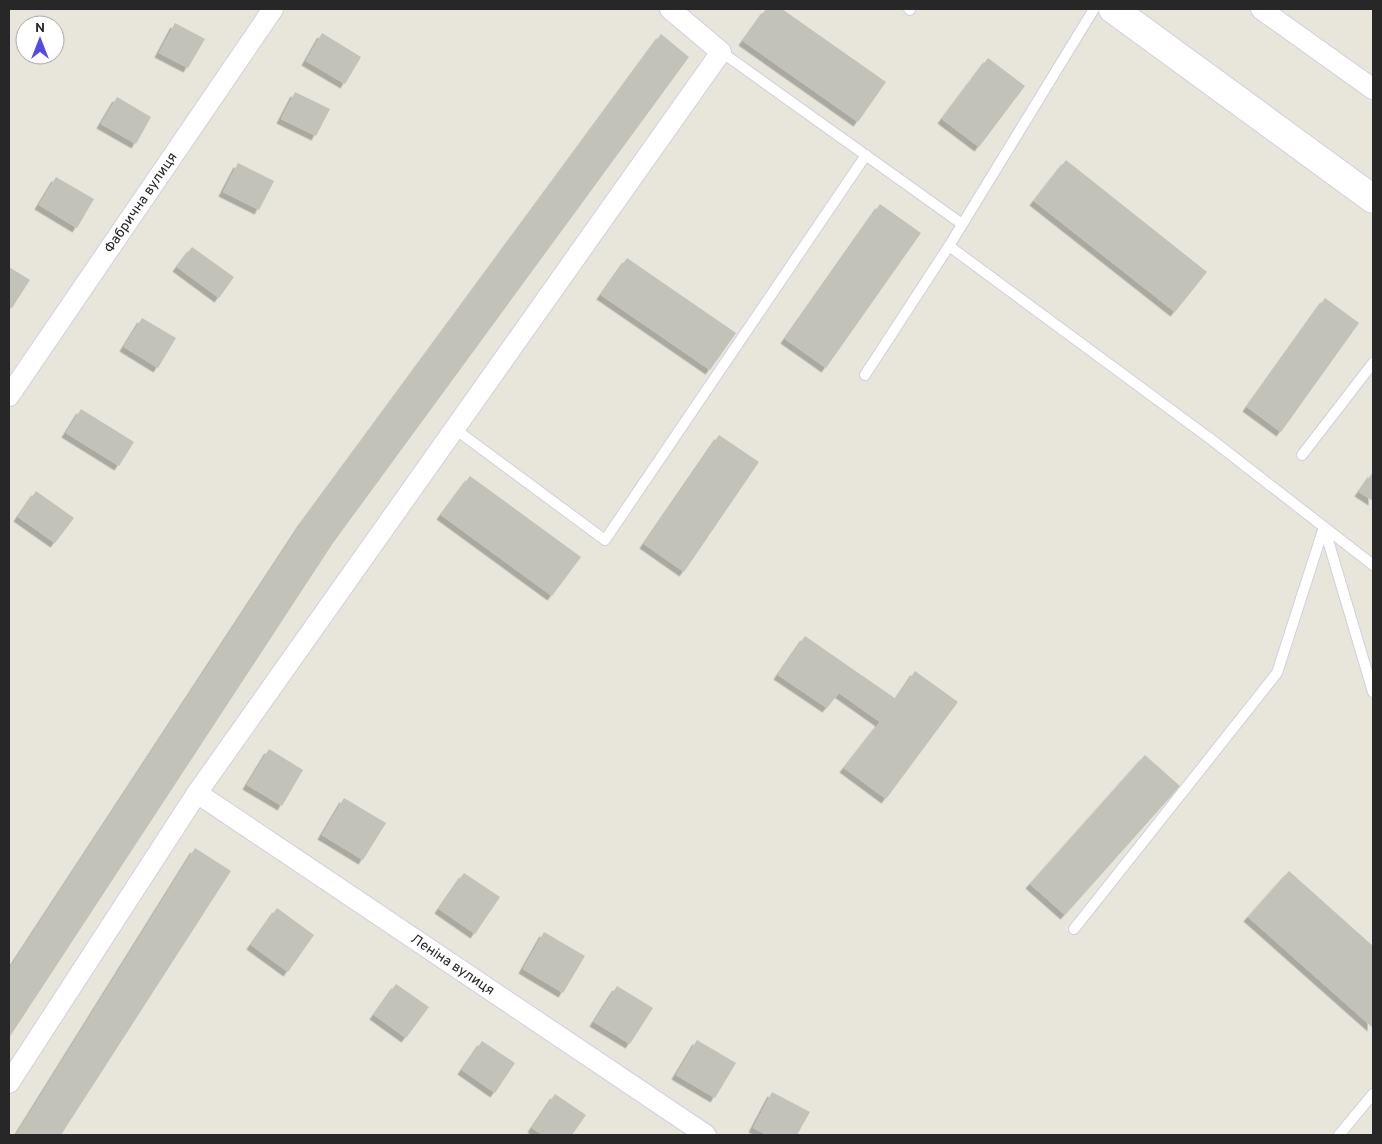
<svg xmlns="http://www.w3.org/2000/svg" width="1382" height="1144" font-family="Overpass,sans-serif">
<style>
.building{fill:#c3c2b9;filter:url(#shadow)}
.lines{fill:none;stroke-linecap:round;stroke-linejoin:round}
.lane-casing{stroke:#d0cfdf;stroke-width:12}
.street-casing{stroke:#d0cfdf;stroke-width:22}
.secondary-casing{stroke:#d0cfdf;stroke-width:30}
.lane{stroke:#fff;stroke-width:10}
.street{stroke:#fff;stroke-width:20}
.secondary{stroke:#fff;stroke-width:28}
.labels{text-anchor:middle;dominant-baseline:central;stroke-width:4.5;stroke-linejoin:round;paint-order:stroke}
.street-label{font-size:14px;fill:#272727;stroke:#fff}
</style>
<defs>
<filter id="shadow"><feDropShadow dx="-4.5" dy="4.5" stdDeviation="0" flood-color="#0004"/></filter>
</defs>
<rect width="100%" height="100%" fill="#e8e6da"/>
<g class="building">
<path d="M 766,9 L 782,9 L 886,82 L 858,122 L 743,41 Z"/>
<path d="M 175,23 L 205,39 L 188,68 L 159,53 Z"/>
<path d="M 322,33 L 361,57 L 345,84 L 306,61 Z"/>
<path d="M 661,34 L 689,57 L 333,543 L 9,1038 L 9,969 L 302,522 Z"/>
<path d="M 988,58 L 1025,86 L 979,147 L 942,119 Z"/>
<path d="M 295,92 L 330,109 L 316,136 L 281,119 Z"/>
<path d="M 117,97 L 151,117 L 136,144 L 101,124 Z"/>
<path d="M 1066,160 L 1207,272 L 1175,312 L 1034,201 Z"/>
<path d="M 238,163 L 274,181 L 259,210 L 223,192 Z"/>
<path d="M 56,177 L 94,199 L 77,228 L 39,205 Z"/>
<path d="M 880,204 L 921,233 L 826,368 L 785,339 Z"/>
<path d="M 192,247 L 234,277 L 219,298 L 177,267 Z"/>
<path d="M 627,258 L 736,333 L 710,370 L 601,295 Z"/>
<path d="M 9,267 L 30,280 L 12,308 L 9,306 Z"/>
<path d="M 1325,298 L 1359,323 L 1281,432 L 1247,407 Z"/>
<path d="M 142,318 L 176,338 L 158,368 L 124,347 Z"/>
<path d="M 81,409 L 134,442 L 119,466 L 66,433 Z"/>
<path d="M 719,435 L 759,462 L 684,572 L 644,544 Z"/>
<path d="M 1373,472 L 1373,501 L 1359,492 Z"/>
<path d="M 470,476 L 581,557 L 552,596 L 441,515 Z"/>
<path d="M 36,491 L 74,518 L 55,543 L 18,517 Z"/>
<path d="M 805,636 L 896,699 L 915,671 L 958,702 L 886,799 L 844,768 L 880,722 L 839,693 L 827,708 L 778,675 Z"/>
<path d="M 269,749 L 303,770 L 282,806 L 247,785 Z"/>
<path d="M 1145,755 L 1180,786 L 1065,915 L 1030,884 Z"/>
<path d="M 344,798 L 386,823 L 363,860 L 322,835 Z"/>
<path d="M 195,848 L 231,871 L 61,1135 L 16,1135 Z"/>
<path d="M 1289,871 L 1373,946 L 1372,1027 L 1248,917 Z"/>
<path d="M 464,873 L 500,897 L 475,934 L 439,909 Z"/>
<path d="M 277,908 L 314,935 L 288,972 L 251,945 Z"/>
<path d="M 544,932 L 585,956 L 563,993 L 523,969 Z"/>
<path d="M 396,984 L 429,1007 L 406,1038 L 374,1015 Z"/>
<path d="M 617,986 L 653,1008 L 630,1044 L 594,1022 Z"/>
<path d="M 697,1040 L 736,1063 L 715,1098 L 676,1075 Z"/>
<path d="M 482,1041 L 515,1063 L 495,1093 L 462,1070 Z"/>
<path d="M 772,1092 L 810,1112 L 797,1135 L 767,1135 L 753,1128 Z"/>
<path d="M 555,1094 L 586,1115 L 572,1135 L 543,1135 L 532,1128 Z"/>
</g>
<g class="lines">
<g class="lane-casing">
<g id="lane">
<path d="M 909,9 L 910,10"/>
<path d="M 720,51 L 962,224"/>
<path d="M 949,246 L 1212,440 L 1373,565"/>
<path d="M 865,375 L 949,246 L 1094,9"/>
<path d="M 455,429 L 605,540 L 866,155"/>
<path d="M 1302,455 L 1373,363"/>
<path d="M 1324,527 L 1373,692"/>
<path d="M 1074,929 L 1277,673 L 1324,527"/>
<path d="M 1339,1135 L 1373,1094"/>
</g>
</g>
<g class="street-casing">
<g id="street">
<path d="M 1261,9 L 1373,89"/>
<path id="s1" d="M 9,396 L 273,9"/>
<path id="s2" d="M 197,793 L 706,1135"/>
<path d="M 9,1083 L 197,793 L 721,52 L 670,9"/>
</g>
</g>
<g class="secondary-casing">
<path id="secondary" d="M 1113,9 L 1373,199"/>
</g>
<use href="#lane" class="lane"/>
<use href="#street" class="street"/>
<use href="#secondary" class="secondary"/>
</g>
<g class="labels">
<g class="street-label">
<text stroke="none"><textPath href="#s1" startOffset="234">Фабрична вулиця</textPath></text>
<text stroke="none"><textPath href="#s2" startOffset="308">Леніна вулиця</textPath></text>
</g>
</g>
<rect width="1382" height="1144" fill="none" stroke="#272727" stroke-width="20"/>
<g transform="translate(40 40)"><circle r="24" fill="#ffffff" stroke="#a9a9a9"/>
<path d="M0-4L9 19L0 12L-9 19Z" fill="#5448e6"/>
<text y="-8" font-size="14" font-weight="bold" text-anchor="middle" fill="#272727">N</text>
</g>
</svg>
